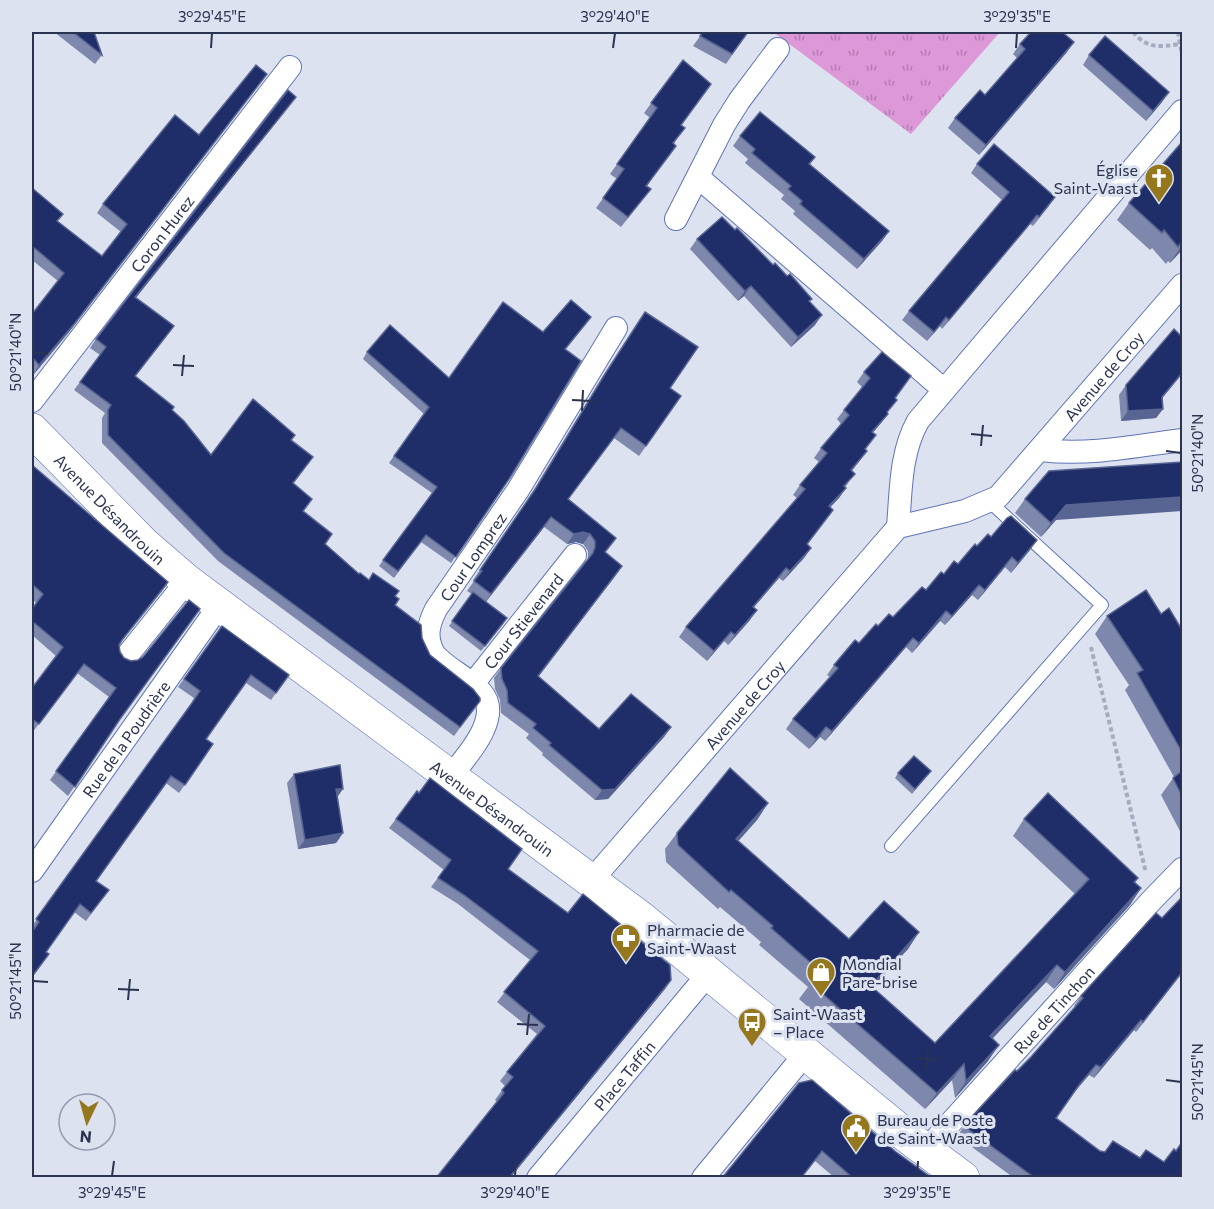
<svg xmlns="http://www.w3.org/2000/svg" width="1214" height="1209" font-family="Commissioner,sans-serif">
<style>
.grass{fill:url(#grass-tufts)}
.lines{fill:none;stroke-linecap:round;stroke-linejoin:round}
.service-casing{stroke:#5f74b6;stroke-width:14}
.minor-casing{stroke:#5f74b6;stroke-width:24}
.secondary-casing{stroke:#5f74b6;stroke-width:34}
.path{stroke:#a5acbf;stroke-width:4;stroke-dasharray:4.5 3;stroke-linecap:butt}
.service{stroke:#fff;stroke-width:12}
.minor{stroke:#fff;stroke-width:22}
.secondary{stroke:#fff;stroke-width:33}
.wall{fill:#7e88ac}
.shaded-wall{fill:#586491}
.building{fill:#1f2e68;stroke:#586491;stroke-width:1.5}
.ticks{fill:none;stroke:#2a3450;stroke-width:2}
.labels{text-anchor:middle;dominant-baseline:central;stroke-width:6;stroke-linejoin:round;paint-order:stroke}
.poi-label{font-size:16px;fill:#2a3450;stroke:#dde2f1;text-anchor:start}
.street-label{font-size:16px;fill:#2a3450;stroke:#dde2f1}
.neatline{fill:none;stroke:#2a3450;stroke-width:2}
.ticks-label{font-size:15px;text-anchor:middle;fill:#2a3450}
</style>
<defs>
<pattern id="grass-tufts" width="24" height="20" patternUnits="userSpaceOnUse" patternTransform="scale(1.5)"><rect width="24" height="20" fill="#dd98d8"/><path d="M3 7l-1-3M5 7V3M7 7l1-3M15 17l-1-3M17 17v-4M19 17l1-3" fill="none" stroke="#b37db2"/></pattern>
</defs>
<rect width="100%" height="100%" fill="#dde2f1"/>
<path class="grass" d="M 773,32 L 1000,32 L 911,134 Z"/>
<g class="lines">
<g class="service-casing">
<path id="service" d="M 891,846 L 1102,605 L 990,502"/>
</g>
<g class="minor-casing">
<g id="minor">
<path d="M 698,177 L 944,390"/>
<path d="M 676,219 L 724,125 L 739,101 L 778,49"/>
<path id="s1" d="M 32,401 L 290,67"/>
<path d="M 1041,450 C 1088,456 1136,446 1182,440"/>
<path d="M 898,527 C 901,491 900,453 918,421 L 1182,111"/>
<path d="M 126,657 L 187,581"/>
<path id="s2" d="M 472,685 L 575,555"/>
<path id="s3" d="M 450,777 C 465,758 504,717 481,692 C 467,677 447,669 434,654 C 425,637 428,625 436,609 L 518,490 L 616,328"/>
<path id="s4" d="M 32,871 L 219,606"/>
<path id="s5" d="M 591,881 L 898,527 L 965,511 L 998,497 L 1182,285"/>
<path id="s6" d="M 926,1150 L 1152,900 L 1182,869"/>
<path id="s7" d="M 538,1178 L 709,973"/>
<path d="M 703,1178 L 806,1053"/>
</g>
</g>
<g class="secondary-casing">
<g id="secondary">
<path id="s8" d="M 32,430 L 144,544 L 187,581 L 641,918 L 904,1134 L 963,1178"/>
</g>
</g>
<g class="path">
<path d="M 1133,32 C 1147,49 1160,47 1180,44"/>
<path d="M 1178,32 L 1182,55"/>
<path d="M 1091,647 L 1146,873"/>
</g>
<use href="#service" class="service"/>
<use href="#minor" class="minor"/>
<use href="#secondary" class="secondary"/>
</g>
<g class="wall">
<path d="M 54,32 L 94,32 L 102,55 L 95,64 Z"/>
<path d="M 703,32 L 748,32 L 726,64 L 693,46 Z"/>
<path d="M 1020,44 L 1067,52 L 979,155 L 948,128 L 955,118 L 985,95 L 1017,58 L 1013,54 Z"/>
<path d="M 1089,55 L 1169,92 L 1162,102 L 1146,121 L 1083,65 Z"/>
<path d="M 683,60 L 681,126 L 674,144 L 647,186 L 651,189 L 621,227 L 596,208 L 617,179 L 610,174 L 650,118 L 644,113 Z"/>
<path d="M 261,82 L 69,332 L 34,374 L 32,372 L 32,314 L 58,281 L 32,260 L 32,188 L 57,222 L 102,256 L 121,232 L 97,213 L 103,204 L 199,135 Z"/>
<path d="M 290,105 L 136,298 L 174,326 L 135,376 L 172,410 L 211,455 L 291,440 L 293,483 L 303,511 L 325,544 L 359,574 L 395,596 L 395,605 L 422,638 L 430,655 L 480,701 L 454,736 L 218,561 L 102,443 L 102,418 L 105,413 L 74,390 L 100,355 L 90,348 L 96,339 Z"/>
<path d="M 740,136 L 815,157 L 810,164 L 889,231 L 882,241 L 857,269 L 793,214 L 795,211 L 781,199 L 784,195 L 745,163 L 748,159 L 733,146 Z"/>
<path d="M 1182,142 L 1182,250 L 1170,263 L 1168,261 L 1166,264 L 1152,248 L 1150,250 L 1117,220 L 1129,203 Z"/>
<path d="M 977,164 L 1049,206 L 1033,226 L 1030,224 L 942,329 L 940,326 L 927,341 L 902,320 L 909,311 L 1002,200 L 971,173 Z"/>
<path d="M 735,230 L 810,302 L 815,325 L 791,347 L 744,296 L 738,301 L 690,249 L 697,239 Z"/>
<path d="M 638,322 L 670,388 L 681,396 L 639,456 L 614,438 L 568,499 L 605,552 L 615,576 L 538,677 L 599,729 L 671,727 L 664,737 L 608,799 L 595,800 L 542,755 L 543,753 L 526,738 L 529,734 L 501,713 L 500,700 L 495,689 L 494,678 L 501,668 L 587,561 L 588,558 L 588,551 L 583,544 L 576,542 L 567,544 L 544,527 L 486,602 L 504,623 L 481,651 L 449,626 L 472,594 L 467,591 L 474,581 L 473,580 L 529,498 L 598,384 Z"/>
<path d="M 586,323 L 566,349 L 511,476 L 451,563 L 421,542 L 394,578 L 379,566 L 432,493 L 389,463 L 424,414 L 363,359 L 367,352 L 449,378 L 543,332 Z"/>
<path d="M 864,372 L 904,386 L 895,398 L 881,423 L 873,432 L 866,449 L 867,451 L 852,471 L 848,483 L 845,487 L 846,488 L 839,498 L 830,507 L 807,545 L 811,548 L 804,558 L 783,581 L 779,578 L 754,607 L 750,620 L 728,645 L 724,641 L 707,661 L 679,637 L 686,627 L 797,498 L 793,495 L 800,485 L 819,462 L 814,458 L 821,448 L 841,424 L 837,419 L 862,387 L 857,382 Z"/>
<path d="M 1126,385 L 1162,399 L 1163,409 L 1156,418 L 1121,421 L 1119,395 Z"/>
<path d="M 32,465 L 168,582 L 120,642 L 119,645 L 117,723 L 68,796 L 50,780 L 109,697 L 77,673 L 32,733 L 32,688 L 56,656 L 32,635 L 32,609 L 36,603 L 32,599 Z"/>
<path d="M 1025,499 L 1056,520 L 1041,537 L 1015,513 Z"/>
<path d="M 991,537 L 1030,550 L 1011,573 L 1005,567 L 978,600 L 972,595 L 945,625 L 940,621 L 912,653 L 906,647 L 825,741 L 820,737 L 809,749 L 786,729 L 793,719 L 830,677 L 827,675 L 834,665 L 878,626 L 893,617 L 944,574 L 958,564 L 977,546 Z"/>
<path d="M 1161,614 L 1182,630 L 1182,832 L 1181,833 L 1161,795 L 1174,777 L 1125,690 L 1129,685 L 1095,634 L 1107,616 Z"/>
<path d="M 222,626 L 289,675 L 271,700 L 246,683 L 206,739 L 213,744 L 179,793 L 166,783 L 96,881 L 109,890 L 86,921 L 74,912 L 46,952 L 49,954 L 32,978 L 32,932 L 34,929 L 32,928 L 32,926 L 188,710 L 194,698 L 178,687 Z"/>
<path d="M 898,773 L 927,776 L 912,794 L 895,778 Z"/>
<path d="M 294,774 L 337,797 L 343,833 L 336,843 L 298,849 L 287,783 Z"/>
<path d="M 768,803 L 757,820 L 738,841 L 849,939 L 919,932 L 908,949 L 872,987 L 935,1043 L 1075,894 L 1013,836 L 1024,819 L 1138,878 L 1135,883 L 1141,888 L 1130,905 L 1054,989 L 1046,982 L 992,1038 L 988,1061 L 955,1098 L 952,1080 L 925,1109 L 799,999 L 808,987 L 759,945 L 761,942 L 720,907 L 718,909 L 666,862 L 665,849 L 677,833 Z"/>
<path d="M 396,819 L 508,869 L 568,913 L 671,980 L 665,989 L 510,1178 L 436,1178 L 497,1102 L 495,1100 L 505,1086 L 500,1081 L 537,1034 L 497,1002 L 530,960 L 458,904 L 431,887 L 444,870 L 389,828 Z"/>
<path d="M 1182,973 L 1136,1032 L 1134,1030 L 1094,1078 L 1089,1075 L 1073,1093 L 1056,1118 L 1100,1151 L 1105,1152 L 1164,1162 L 1176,1151 L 1182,1178 L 1014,1178 L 961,1139 L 960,1132 L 967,1122 L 1031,1057 L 1075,1007 L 1074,1006 L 1081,996 Z"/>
<path d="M 799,1083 L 896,1152 L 932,1178 L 835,1178 L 815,1161 Z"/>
</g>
<g class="shaded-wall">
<path d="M 1074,42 L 1067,52 L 979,155 L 986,145 Z"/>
<path d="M 267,74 L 69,332 L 34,374 L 39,365 Z"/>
<path d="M 1169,92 L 1162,102 L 1146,121 L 1153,111 Z"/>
<path d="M 296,97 L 290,105 L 129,306 L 135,297 Z"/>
<path d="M 1037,215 L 1030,224 L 942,329 L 949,320 Z"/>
<path d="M 889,231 L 882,241 L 857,269 L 864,259 Z"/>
<path d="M 1182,245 L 1182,250 L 1170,263 Z"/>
<path d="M 751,286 L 744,296 L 738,301 L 745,291 Z"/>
<path d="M 822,315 L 815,325 L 791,347 L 798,337 Z"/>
<path d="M 946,317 L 940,326 L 927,341 L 934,332 Z"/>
<path d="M 1182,373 L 1182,374 L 1155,407 L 1162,397 Z"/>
<path d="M 1163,409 L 1156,418 L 1121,421 L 1128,411 Z"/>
<path d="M 888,414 L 881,423 L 866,441 L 872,432 Z"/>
<path d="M 846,488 L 839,498 L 822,516 L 829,506 Z"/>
<path d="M 1182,497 L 1182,511 L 1056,520 L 1041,537 L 1051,523 L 1066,505 Z"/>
<path d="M 551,517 L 544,527 L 484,604 L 491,594 Z"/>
<path d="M 583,532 L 590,534 L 583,544 L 576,542 L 567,544 L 574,534 Z"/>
<path d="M 1037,540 L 1030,550 L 1011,573 L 1018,563 Z"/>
<path d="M 811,548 L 804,558 L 783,581 L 790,571 Z"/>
<path d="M 1012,557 L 1005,567 L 978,600 L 985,590 Z"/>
<path d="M 622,566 L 615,576 L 531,686 L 538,676 Z"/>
<path d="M 786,568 L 779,578 L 746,616 L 753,607 Z"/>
<path d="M 168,582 L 162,591 L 115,649 L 122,640 Z"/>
<path d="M 979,585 L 972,595 L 945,625 L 952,616 Z"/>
<path d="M 757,610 L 750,620 L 728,645 L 735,635 Z"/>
<path d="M 946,611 L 940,621 L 912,653 L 919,643 Z"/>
<path d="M 731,632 L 724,641 L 707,661 L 714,651 Z"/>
<path d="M 913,638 L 906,647 L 825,741 L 832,731 Z"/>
<path d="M 671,727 L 664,737 L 608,799 L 595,800 L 602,790 Z"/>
<path d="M 826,727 L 820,737 L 809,749 L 816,739 Z"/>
<path d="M 336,789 L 343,789 L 336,799 Z"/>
<path d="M 768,803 L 757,820 L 725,856 L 736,839 Z"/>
<path d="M 343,833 L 336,843 L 298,849 L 305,840 Z"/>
<path d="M 1141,888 L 1130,905 L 1054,989 L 1065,972 Z"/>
<path d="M 919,932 L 908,949 L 859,1002 L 871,986 Z"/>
<path d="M 1057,965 L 1046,982 L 979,1053 L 990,1036 Z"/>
<path d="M 1182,972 L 1182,973 L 1136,1032 L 1143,1022 Z"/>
<path d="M 671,980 L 665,989 L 510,1178 L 509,1178 Z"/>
<path d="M 1141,1020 L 1134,1030 L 1094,1078 L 1101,1067 Z"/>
<path d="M 999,1045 L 988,1061 L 955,1098 L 966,1081 Z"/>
<path d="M 964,1064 L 952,1080 L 925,1109 L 937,1093 Z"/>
<path d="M 1096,1065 L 1089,1075 L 1072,1095 L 1079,1085 Z"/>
</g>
<g class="building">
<path d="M 73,32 L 94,32 L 102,55 Z"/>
<path d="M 703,32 L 748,32 L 732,54 L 700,36 Z"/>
<path d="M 1031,32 L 1062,32 L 1074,42 L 986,145 L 955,118 L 980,90 L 985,95 L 1025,49 L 1020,44 Z"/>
<path d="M 1105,36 L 1169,92 L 1153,111 L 1089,55 Z"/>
<path d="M 683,60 L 711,84 L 681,125 L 685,128 L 673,143 L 676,146 L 646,186 L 651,189 L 628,217 L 603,198 L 624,169 L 617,164 L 657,108 L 651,103 Z"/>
<path d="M 256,65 L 267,74 L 75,323 L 39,365 L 32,357 L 32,314 L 64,273 L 32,246 L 32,188 L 63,214 L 57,221 L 102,256 L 127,224 L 103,204 L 175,115 L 199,135 Z"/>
<path d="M 288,90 L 296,97 L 135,297 L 174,326 L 135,376 L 174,407 L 172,410 L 184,421 L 211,455 L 253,399 L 295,435 L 291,440 L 313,457 L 293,483 L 312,499 L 303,511 L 332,534 L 325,544 L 359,574 L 360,573 L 369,580 L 373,573 L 399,591 L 395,596 L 399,599 L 395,605 L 421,625 L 422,638 L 430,655 L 473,689 L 480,698 L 480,701 L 460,727 L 224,553 L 108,435 L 108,410 L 111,405 L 80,382 L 106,347 L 96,339 Z"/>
<path d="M 760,112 L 815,157 L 809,164 L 889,231 L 864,259 L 800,204 L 802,201 L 788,189 L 791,186 L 752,153 L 755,149 L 740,136 Z"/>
<path d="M 1182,142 L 1182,245 L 1180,244 L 1178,247 L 1164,230 L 1162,233 L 1129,203 Z"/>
<path d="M 994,144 L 1055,197 L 1039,217 L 1037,215 L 949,320 L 946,317 L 934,332 L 909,311 L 1009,192 L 977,164 Z"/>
<path d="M 722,217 L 735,230 L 737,228 L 773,265 L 775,263 L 787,276 L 790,274 L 812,299 L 809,301 L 822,315 L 798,337 L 751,286 L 745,291 L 697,239 Z"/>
<path d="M 571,300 L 591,317 L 565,349 L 581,361 L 511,476 L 456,557 L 426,535 L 398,571 L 383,560 L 437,487 L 394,456 L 429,407 L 367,352 L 390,325 L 449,378 L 503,302 L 543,332 Z"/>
<path d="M 645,312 L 698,347 L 670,388 L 681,396 L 646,446 L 621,428 L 568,499 L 616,538 L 605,552 L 622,566 L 538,676 L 599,729 L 631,694 L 671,727 L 615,789 L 602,790 L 549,745 L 551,743 L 533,728 L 536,724 L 508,703 L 507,690 L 502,679 L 501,668 L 593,553 L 595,547 L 595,541 L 590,534 L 583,532 L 574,534 L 551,517 L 491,594 L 474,581 L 482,571 L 480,570 L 536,488 L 605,374 Z"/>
<path d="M 1174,329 L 1182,337 L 1182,373 L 1162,397 L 1163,409 L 1128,411 L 1126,385 Z"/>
<path d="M 882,352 L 911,376 L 895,398 L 897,400 L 887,412 L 888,414 L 872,432 L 876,435 L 865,449 L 867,451 L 851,470 L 855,474 L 844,486 L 846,488 L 829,506 L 833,510 L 807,544 L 811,548 L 790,571 L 786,568 L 753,607 L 757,610 L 735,635 L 731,632 L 714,651 L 686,627 L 805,489 L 800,485 L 827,453 L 821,448 L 849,415 L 844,410 L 870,378 L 864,372 Z"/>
<path d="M 1182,462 L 1182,497 L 1066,505 L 1051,523 L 1025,499 L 1049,471 Z"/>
<path d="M 32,465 L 168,582 L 122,640 L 119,645 L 120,652 L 124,658 L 131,661 L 138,660 L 143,657 L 189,600 L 200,609 L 120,719 L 75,787 L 56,771 L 116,688 L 84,664 L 39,724 L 32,719 L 32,688 L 63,647 L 32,621 L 32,609 L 43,594 L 32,584 Z"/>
<path d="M 1011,516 L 1037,540 L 1018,563 L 1012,557 L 985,590 L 979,585 L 952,616 L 946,611 L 919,643 L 913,638 L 832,731 L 826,727 L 816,739 L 793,719 L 838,668 L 834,665 L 855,640 L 859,643 L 876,624 L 878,626 L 889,614 L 893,617 L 922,587 L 926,590 L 941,572 L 944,574 L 954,561 L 958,564 L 975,544 L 977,546 L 988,534 L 991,537 L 1007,518 Z"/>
<path d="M 1146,590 L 1161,614 L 1169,608 L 1182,630 L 1182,752 L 1137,673 L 1143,670 L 1107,616 Z"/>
<path d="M 473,592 L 507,618 L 485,646 L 452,621 Z"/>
<path d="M 222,626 L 289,675 L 276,693 L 251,675 L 206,739 L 213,744 L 185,785 L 171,776 L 96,881 L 109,890 L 91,913 L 80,904 L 46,952 L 49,954 L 33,975 L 32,973 L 32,932 L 39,922 L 36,919 L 192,703 L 200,691 L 184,679 Z"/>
<path d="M 914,756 L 931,771 L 915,789 L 898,773 Z"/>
<path d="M 340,765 L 343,789 L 336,789 L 343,833 L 305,840 L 294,774 Z"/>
<path d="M 730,768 L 768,803 L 736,839 L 849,939 L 884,901 L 919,932 L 871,986 L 935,1043 L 1089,879 L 1024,819 L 1048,793 L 1138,878 L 1134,882 L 1141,888 L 1065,972 L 1057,965 L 990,1036 L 999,1045 L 966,1081 L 964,1064 L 937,1093 L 810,983 L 820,971 L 771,928 L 773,926 L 731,890 L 729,892 L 678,845 L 677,833 Z"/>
<path d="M 1182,771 L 1182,796 L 1173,778 Z"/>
<path d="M 430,778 L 522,849 L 508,869 L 568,913 L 583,894 L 670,965 L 671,980 L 509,1178 L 436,1178 L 504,1093 L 502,1090 L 513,1077 L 507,1072 L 545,1026 L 504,992 L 538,951 L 464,895 L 438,878 L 451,860 L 396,819 L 417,791 L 419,793 Z"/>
<path d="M 1182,897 L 1182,972 L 1143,1022 L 1141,1020 L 1101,1067 L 1096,1065 L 1079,1085 L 1056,1118 L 1100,1151 L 1105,1152 L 1113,1141 L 1140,1158 L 1146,1150 L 1164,1162 L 1174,1149 L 1176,1151 L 1182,1142 L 1182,1178 L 1035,1178 L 968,1129 L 967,1122 L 1015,1070 L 1017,1071 L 1031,1057 L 1083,998 L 1081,996 L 1156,913 L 1162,918 Z"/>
<path d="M 812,1080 L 896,1152 L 932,1178 L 853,1178 L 822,1151 L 801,1178 L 722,1178 L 799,1083 Z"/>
</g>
<path class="ticks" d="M 211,48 L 212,33M 613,48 L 615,33M 1016,48 L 1017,33M 33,352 L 48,354M 173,365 L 194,366M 182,376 L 184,355M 572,400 L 593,401M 582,411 L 583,390M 971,434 L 992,436M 981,446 L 983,425M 1166,451 L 1181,453M 33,981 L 48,982M 118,989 L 139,990M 128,1000 L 130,979M 517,1024 L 538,1025M 527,1035 L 529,1014M 917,1058 L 937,1060M 926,1070 L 928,1049M 1166,1080 L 1181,1082M 112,1176 L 114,1161M 515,1176 L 516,1161M 917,1176 L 918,1161"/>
<defs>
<g id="church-pin" transform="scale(1.5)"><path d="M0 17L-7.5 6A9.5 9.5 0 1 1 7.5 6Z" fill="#95771e" stroke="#dde2f1"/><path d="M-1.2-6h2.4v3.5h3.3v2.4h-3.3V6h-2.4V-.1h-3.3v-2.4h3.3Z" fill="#fff"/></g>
<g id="pharmacy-pin" transform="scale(1.5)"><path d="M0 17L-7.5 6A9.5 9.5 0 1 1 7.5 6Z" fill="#95771e" stroke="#dde2f1"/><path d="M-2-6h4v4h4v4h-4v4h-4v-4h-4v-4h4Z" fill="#fff"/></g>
<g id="shop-pin" transform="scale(1.5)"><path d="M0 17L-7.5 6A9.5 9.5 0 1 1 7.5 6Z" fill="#95771e" stroke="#dde2f1"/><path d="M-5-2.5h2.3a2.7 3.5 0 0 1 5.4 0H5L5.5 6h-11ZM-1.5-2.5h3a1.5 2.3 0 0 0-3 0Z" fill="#fff"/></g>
<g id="bus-pin" transform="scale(1.5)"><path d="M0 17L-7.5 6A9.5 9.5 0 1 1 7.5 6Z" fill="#95771e" stroke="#dde2f1"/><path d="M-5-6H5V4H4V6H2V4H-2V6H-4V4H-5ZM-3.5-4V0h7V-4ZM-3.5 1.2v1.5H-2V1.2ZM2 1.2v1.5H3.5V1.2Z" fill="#fff"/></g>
<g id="civic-pin" transform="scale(1.5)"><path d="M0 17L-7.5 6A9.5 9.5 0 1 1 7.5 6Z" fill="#95771e" stroke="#dde2f1"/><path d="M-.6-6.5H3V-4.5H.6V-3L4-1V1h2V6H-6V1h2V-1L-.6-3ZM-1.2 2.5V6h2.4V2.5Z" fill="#fff"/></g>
</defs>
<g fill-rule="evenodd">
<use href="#church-pin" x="1159" y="178"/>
<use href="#pharmacy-pin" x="626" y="938"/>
<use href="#shop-pin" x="821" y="972"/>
<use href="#bus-pin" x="752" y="1022"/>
<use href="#civic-pin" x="856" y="1128"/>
</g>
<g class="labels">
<g class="poi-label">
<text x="1138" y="169" text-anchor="end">Église<tspan x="1138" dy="18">Saint-Vaast</tspan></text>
<text x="647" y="929">Pharmacie de<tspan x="647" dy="18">Saint-Waast</tspan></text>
<text x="842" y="963">Mondial<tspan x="842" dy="18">Pare-brise</tspan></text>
<text x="773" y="1013">Saint-Waast<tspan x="773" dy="18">– Place</tspan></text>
<text x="877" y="1119">Bureau de Poste<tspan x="877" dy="18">de Saint-Waast</tspan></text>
</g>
<g class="street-label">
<text stroke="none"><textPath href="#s1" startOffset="212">Coron Hurez</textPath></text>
<text stroke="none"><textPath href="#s5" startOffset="734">Avenue de Croy</textPath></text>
<text stroke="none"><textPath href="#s8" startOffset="111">Avenue Désandrouin</textPath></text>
<text stroke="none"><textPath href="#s3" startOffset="270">Cour Lomprez</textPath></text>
<text stroke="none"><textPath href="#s2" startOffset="82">Cour Stievenard</textPath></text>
<text stroke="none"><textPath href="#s5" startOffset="234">Avenue de Croy</textPath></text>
<text stroke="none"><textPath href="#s4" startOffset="162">Rue de la Poudrière</textPath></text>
<text stroke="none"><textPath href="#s8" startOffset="597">Avenue Désandrouin</textPath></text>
<text stroke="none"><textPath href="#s6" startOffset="190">Rue de Tinchon</textPath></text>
<text stroke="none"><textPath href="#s7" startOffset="134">Place Taffin</textPath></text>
</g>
</g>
<rect width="1214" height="1209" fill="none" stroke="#dde2f1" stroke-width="66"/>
<g transform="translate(87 1122) rotate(185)"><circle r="28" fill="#dde2f1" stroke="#959cb1" stroke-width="1.5"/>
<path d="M0-4.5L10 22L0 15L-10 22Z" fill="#95771e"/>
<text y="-9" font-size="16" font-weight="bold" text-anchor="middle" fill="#2a3450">N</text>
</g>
<rect x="33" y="33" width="1148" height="1143" class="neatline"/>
<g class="ticks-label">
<text x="212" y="22">3°29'45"E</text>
<text x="615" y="22">3°29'40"E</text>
<text x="1017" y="22">3°29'35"E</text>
<text transform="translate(16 352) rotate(-90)" y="5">50°21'40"N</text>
<text transform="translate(1198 453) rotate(-90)" y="5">50°21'40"N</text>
<text transform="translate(16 981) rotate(-90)" y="5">50°21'45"N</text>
<text transform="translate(1198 1082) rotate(-90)" y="5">50°21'45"N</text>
<text x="112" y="1198">3°29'45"E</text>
<text x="515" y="1198">3°29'40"E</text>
<text x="917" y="1198">3°29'35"E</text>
</g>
</svg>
